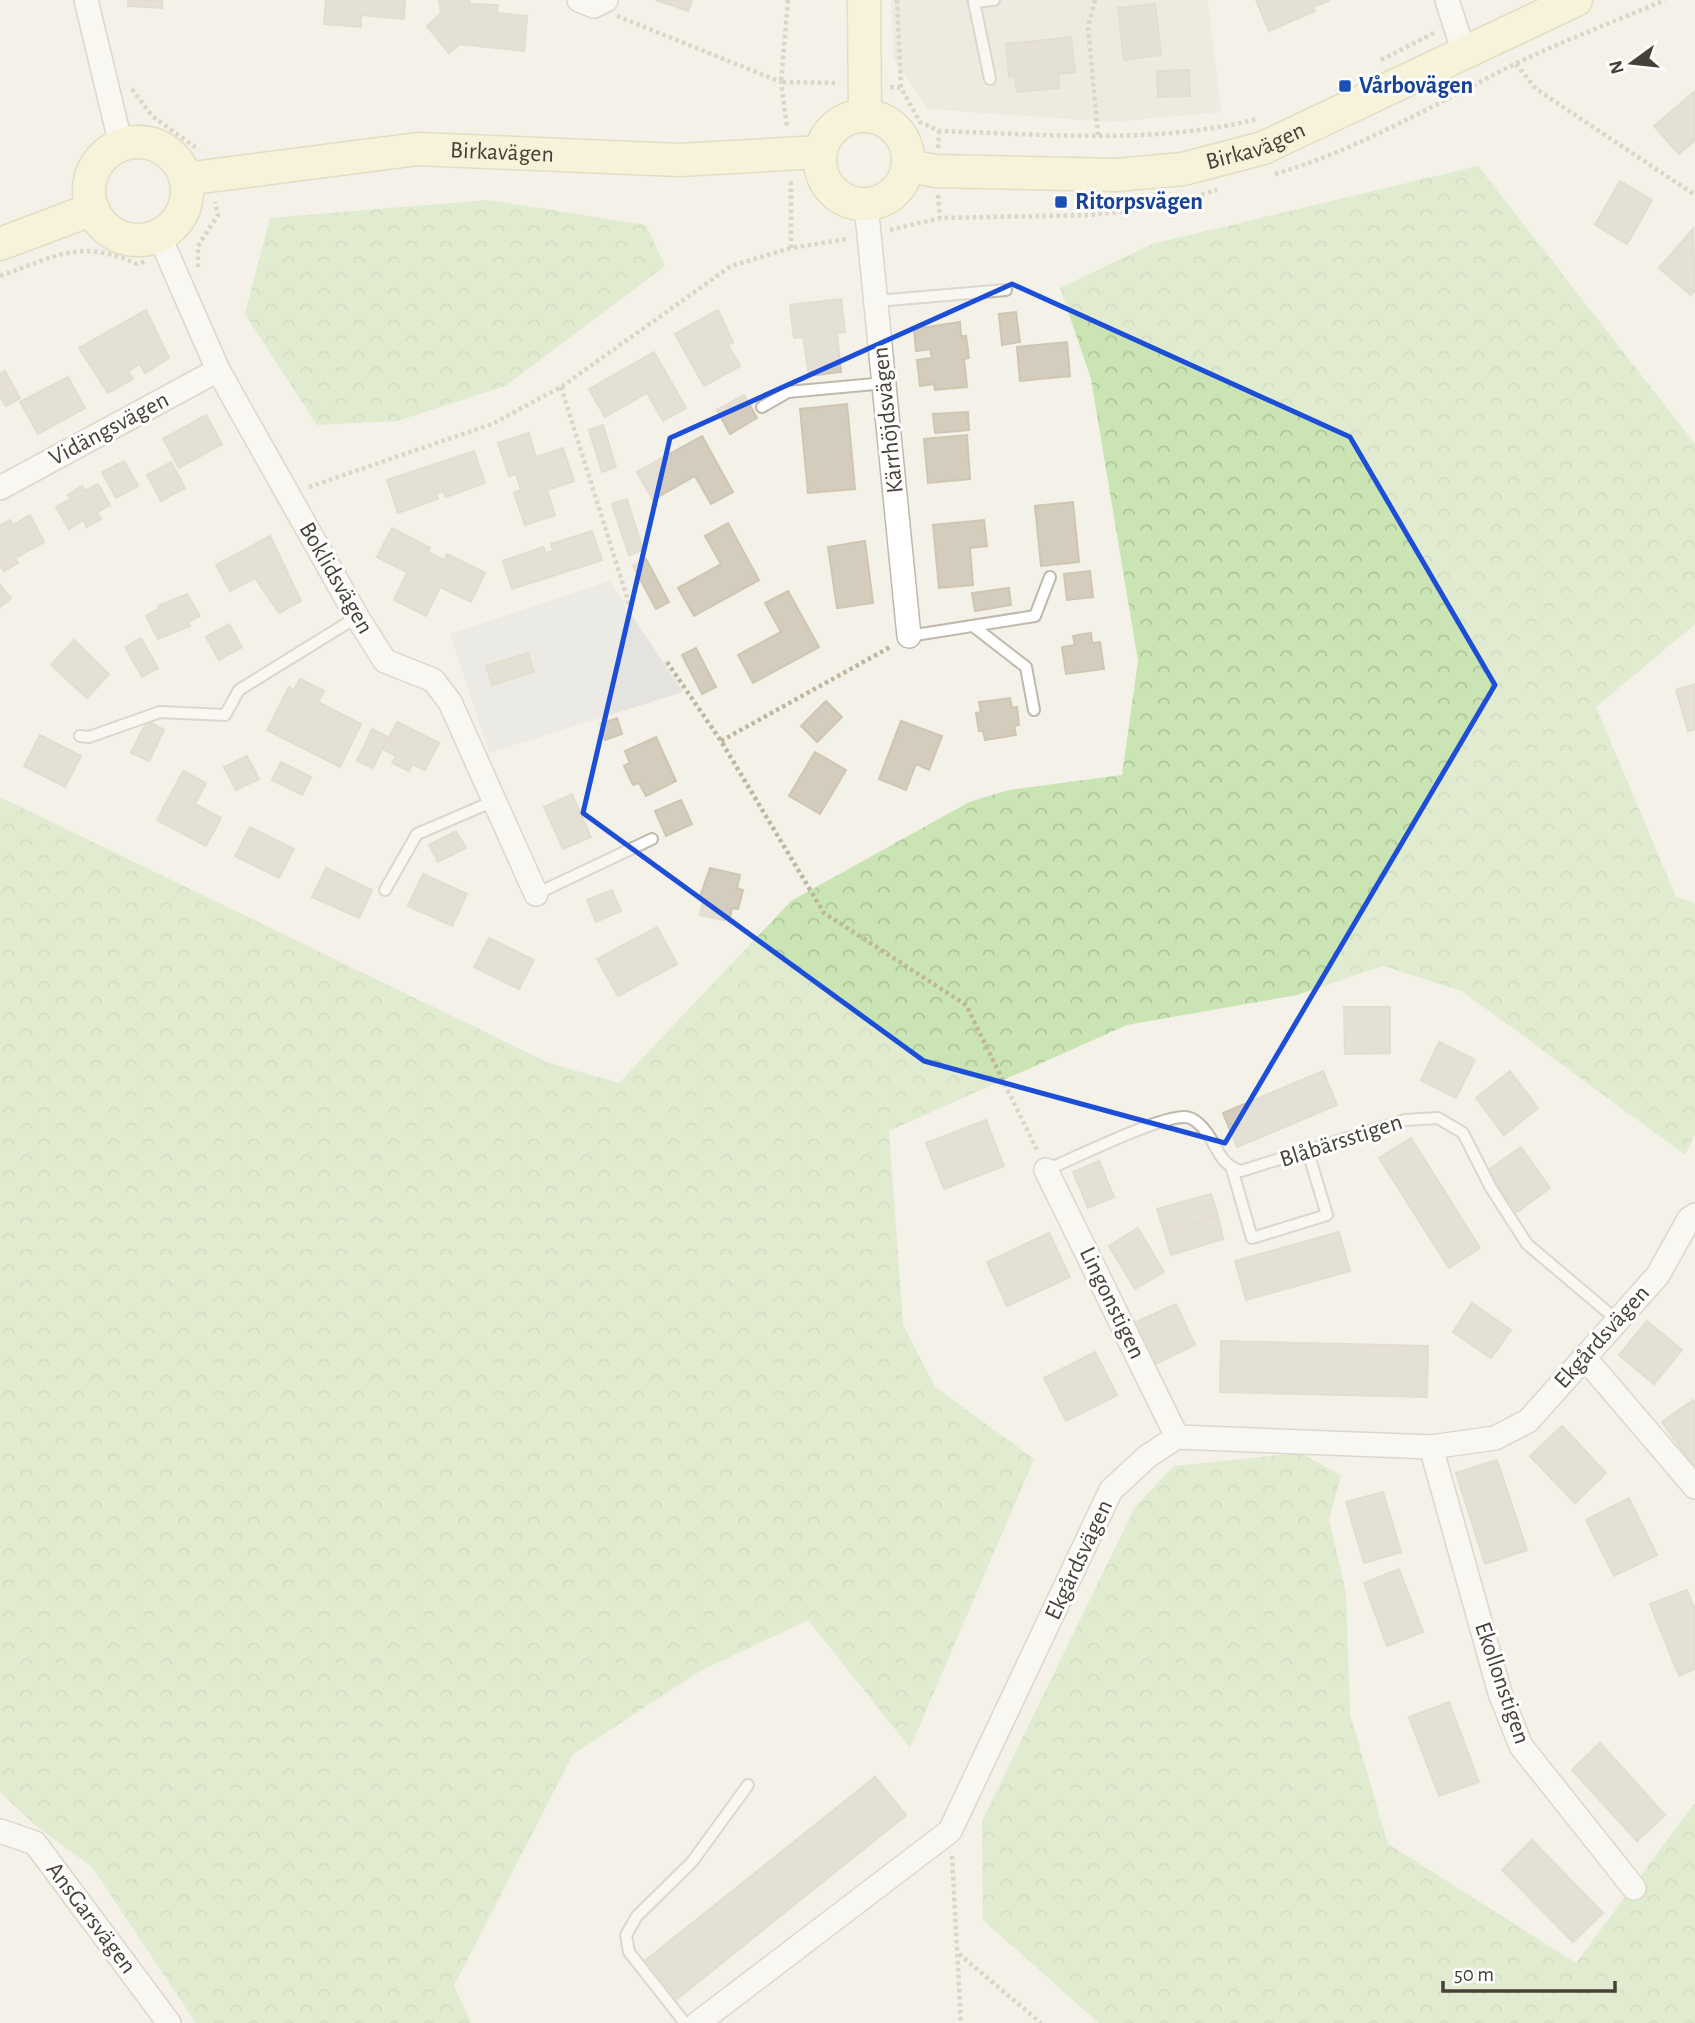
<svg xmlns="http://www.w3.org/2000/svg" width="1695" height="2023" font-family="'Alegreya Sans',sans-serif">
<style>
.residential{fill:#e7e3d6}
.forest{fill:url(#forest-crowns)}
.parking{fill:#e5e3e0}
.building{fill:#d4cdbe;stroke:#cfc6b1;stroke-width:2}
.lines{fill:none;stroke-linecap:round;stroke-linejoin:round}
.lane-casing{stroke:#beb9ab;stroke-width:14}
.street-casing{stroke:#beb9ab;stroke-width:26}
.secondary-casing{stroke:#d1c699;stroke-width:35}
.path{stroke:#bfb69d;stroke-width:4.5;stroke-dasharray:3.5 3.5;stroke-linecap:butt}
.lane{stroke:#fff;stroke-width:10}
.street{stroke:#fff;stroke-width:23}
.secondary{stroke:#fcf4c9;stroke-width:32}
.marked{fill:none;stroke:#1d4ed8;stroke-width:5;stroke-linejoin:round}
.transit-dot{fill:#1a4fb4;stroke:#fff;stroke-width:2.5}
.labels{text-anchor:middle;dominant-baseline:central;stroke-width:6;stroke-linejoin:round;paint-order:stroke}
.transit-label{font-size:24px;font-weight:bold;fill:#164399;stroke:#fff;text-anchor:start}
.street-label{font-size:24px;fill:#464137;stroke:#fff}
</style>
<defs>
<pattern id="forest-crowns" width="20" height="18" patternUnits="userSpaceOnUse" patternTransform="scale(1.75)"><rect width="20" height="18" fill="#cae5b3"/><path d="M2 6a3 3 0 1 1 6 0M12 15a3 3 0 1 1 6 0" fill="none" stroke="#afc69b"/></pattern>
</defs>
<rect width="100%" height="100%" fill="#f3f1e8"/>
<path class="residential" d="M 891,0 L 1208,0 L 1221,112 L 1111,122 L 928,109 L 894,59 Z"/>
<g class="forest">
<path d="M 1478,166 L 1695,444 L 1695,624 L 1596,707 L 1676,897 L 1695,903 L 1695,1134 L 1685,1155 L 1462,991 L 1383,966 L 1297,995 L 1127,1025 L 889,1131 L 903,1325 L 935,1387 L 1034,1459 L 910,1748 L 808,1620 L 702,1670 L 573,1754 L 454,1986 L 471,2023 L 196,2023 L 92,1867 L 33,1823 L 0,1792 L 0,797 L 549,1063 L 619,1083 L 791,901 L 969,802 L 1009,790 L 1122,775 L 1138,661 L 1091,379 L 1060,288 L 1152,244 Z"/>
<path d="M 488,200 L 646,225 L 665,266 L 505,386 L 397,421 L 317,425 L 245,314 L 270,218 Z"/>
<path d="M 1300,1453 L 1341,1475 L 1329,1520 L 1346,1593 L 1350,1714 L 1388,1844 L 1576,1963 L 1695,1803 L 1695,2023 L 1099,2023 L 983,1920 L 982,1821 L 1135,1507 L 1174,1466 Z"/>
</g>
<path class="parking" d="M 609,581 L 683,692 L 489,753 L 450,634 Z"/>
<g class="building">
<path d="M 128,0 L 162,0 L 162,8 L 128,6 Z"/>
<path d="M 326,0 L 405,0 L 404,19 L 361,15 L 361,27 L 324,24 Z"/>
<path d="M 439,0 L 469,0 L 470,4 L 498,5 L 497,13 L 527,16 L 524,51 L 460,44 L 449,53 L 427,26 L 441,13 Z"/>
<path d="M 656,0 L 692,0 L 688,11 Z"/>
<path d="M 1256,0 L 1330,0 L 1313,7 L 1315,11 L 1269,31 Z"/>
<path d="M 1155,4 L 1161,55 L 1124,60 L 1118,8 Z"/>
<path d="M 1071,37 L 1075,72 L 1058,74 L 1059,88 L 1017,92 L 1015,76 L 1009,77 L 1006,44 Z"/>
<path d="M 1189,70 L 1190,96 L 1158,97 L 1157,71 Z"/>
<path d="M 1695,91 L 1695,140 L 1679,154 L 1654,126 Z"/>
<path d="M 1620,181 L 1652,200 L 1627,244 L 1595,225 Z"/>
<path d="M 1693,229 L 1695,290 L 1691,295 L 1659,268 Z"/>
<path d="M 841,299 L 845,332 L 837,333 L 841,372 L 809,376 L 803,337 L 794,338 L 790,305 Z"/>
<path d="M 146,310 L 169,358 L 145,373 L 140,364 L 128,371 L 133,379 L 108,393 L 79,348 Z"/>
<path d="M 718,310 L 733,342 L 728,345 L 740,366 L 704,386 L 675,334 Z"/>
<path d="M 1016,312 L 1020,342 L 1002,345 L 999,314 Z"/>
<path d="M 960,322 L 961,336 L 966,336 L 969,358 L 964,359 L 967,387 L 935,390 L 934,384 L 920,386 L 917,360 L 932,358 L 930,349 L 916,351 L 914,329 Z"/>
<path d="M 1067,342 L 1070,376 L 1020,381 L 1017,347 Z"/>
<path d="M 654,352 L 686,408 L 663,421 L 647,393 L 605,417 L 589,389 Z"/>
<path d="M 5,371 L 20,398 L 6,406 L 0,396 L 0,374 Z"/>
<path d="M 68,377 L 85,408 L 38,434 L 20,402 Z"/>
<path d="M 744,395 L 757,418 L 730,434 L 717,410 Z"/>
<path d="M 847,404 L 855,489 L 808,493 L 800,409 Z"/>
<path d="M 968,412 L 969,430 L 935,433 L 933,414 Z"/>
<path d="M 206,415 L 222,444 L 179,468 L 163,439 Z"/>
<path d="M 603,425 L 616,467 L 602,472 L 589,430 Z"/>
<path d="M 529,433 L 536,457 L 563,448 L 574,481 L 547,490 L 555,515 L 525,525 L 514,493 L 521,490 L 516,474 L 509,476 L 498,443 Z"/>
<path d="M 967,435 L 970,479 L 928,483 L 924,439 Z"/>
<path d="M 702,436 L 733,492 L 711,504 L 695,476 L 653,500 L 637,472 Z"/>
<path d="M 474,451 L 485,483 L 446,497 L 443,491 L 436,493 L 438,499 L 398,513 L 387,480 Z"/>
<path d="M 124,461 L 138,486 L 116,498 L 102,472 Z"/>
<path d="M 171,462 L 185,488 L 161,501 L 147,475 Z"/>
<path d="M 98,484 L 110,505 L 97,512 L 101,519 L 87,527 L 83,520 L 69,529 L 56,507 L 71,499 L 68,495 L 82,486 L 85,491 Z"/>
<path d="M 627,499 L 643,550 L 629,555 L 612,504 Z"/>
<path d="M 1073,502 L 1079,562 L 1041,566 L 1035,506 Z"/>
<path d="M 30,515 L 44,542 L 15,558 L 18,563 L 4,571 L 0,566 L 0,525 L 10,520 L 13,525 Z"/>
<path d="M 984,520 L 987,546 L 970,548 L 973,585 L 939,588 L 933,525 Z"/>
<path d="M 728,523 L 759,580 L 694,616 L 678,588 L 721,564 L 705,536 Z"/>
<path d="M 392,528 L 430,548 L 428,552 L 444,560 L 447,554 L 485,573 L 471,602 L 440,587 L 426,616 L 394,600 L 407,572 L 377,557 Z"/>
<path d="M 592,531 L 602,560 L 512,589 L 503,561 L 543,547 L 546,553 L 553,551 L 551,544 Z"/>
<path d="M 270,536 L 301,601 L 279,613 L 255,578 L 230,591 L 216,565 Z"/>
<path d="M 865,541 L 873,603 L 837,608 L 828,547 Z"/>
<path d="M 646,559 L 669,602 L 656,609 L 633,566 Z"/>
<path d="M 1090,571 L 1093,597 L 1067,600 L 1064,574 Z"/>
<path d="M 0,585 L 11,598 L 0,607 Z"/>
<path d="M 1009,588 L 1011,605 L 975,611 L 972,593 Z"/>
<path d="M 788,591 L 819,647 L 753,683 L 738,655 L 781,632 L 765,603 Z"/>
<path d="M 187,594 L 200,616 L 188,622 L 190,626 L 158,639 L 146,616 L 159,609 L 158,606 Z"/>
<path d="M 229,624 L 242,647 L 219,660 L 206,637 Z"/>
<path d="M 1091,633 L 1092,643 L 1100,642 L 1104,669 L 1066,674 L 1062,647 L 1075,645 L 1073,636 Z"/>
<path d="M 141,638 L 158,668 L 142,677 L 125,647 Z"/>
<path d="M 74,640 L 109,674 L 87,698 L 51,665 Z"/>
<path d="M 696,648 L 716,687 L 702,694 L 682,655 Z"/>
<path d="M 528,653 L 534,672 L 492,685 L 486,666 Z"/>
<path d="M 300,679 L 324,691 L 318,702 L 361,724 L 340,767 L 267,730 L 289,687 L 294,690 Z"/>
<path d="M 1695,684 L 1695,729 L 1688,731 L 1676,690 Z"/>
<path d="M 1010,698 L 1012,708 L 1017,707 L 1019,725 L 1014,726 L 1016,735 L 985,740 L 983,731 L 979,731 L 976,713 L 981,712 L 979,702 Z"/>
<path d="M 826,701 L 842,717 L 817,742 L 801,726 Z"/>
<path d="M 617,718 L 622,734 L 605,740 L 600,724 Z"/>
<path d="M 147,721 L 164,730 L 149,761 L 131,753 Z"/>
<path d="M 901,721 L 942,736 L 929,770 L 916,764 L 906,790 L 879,779 Z"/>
<path d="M 397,722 L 439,743 L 425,770 L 412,764 L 409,771 L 392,763 L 396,756 L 383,749 Z"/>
<path d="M 372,729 L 388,737 L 373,768 L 357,761 Z"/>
<path d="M 40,735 L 81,756 L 65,787 L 24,766 Z"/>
<path d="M 656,737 L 676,781 L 646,796 L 639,783 L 633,785 L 624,766 L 630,763 L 625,751 Z"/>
<path d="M 815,752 L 846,770 L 820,814 L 789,796 Z"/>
<path d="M 247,756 L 259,779 L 236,790 L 224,767 Z"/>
<path d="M 281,762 L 311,777 L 302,795 L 272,780 Z"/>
<path d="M 183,771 L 206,783 L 195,804 L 221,818 L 206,846 L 157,820 Z"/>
<path d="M 572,794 L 591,837 L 563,849 L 544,807 Z"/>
<path d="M 681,800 L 692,824 L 666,836 L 655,811 Z"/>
<path d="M 250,827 L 294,849 L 279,878 L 235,856 Z"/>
<path d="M 456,831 L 466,848 L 438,862 L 429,845 Z"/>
<path d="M 326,868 L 372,890 L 359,918 L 312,897 Z"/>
<path d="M 710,868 L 740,875 L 737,888 L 743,890 L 738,909 L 732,908 L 729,921 L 700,915 L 703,901 L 699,900 Z"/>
<path d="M 423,874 L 467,894 L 452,926 L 408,906 Z"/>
<path d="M 612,890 L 621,911 L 596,922 L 587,900 Z"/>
<path d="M 657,927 L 677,964 L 618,996 L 597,959 Z"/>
<path d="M 489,938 L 534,960 L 519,989 L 474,967 Z"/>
<path d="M 1344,1007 L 1390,1007 L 1390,1053 L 1345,1054 Z"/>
<path d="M 1439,1042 L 1475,1060 L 1456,1098 L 1421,1080 Z"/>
<path d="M 1323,1071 L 1337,1105 L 1237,1147 L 1223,1113 Z"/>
<path d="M 1510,1071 L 1538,1108 L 1504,1135 L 1476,1098 Z"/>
<path d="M 986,1120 L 1004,1166 L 944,1189 L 926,1143 Z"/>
<path d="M 1411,1138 L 1480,1248 L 1449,1268 L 1379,1158 Z"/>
<path d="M 1521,1147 L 1550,1188 L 1517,1212 L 1487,1171 Z"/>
<path d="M 1099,1161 L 1114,1197 L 1088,1208 L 1073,1172 Z"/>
<path d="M 1211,1194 L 1218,1216 L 1164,1231 L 1157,1209 Z"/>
<path d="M 1218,1216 L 1223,1239 L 1171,1255 L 1164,1231 Z"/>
<path d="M 1138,1228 L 1164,1272 L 1135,1289 L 1109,1246 Z"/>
<path d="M 1339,1232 L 1350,1271 L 1246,1300 L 1235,1261 Z"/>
<path d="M 1049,1233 L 1070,1277 L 1007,1306 L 987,1262 Z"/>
<path d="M 1472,1303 L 1511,1330 L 1491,1358 L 1453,1332 Z"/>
<path d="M 1176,1304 L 1195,1345 L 1153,1365 L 1134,1323 Z"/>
<path d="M 1647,1321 L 1682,1350 L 1654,1384 L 1619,1355 Z"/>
<path d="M 1221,1341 L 1428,1346 L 1427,1397 L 1220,1392 Z"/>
<path d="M 1095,1352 L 1117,1395 L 1066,1421 L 1044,1378 Z"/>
<path d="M 1693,1400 L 1695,1403 L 1695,1468 L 1662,1422 Z"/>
<path d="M 1562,1426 L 1606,1473 L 1575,1503 L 1530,1456 Z"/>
<path d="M 1497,1460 L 1527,1550 L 1485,1564 L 1456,1473 Z"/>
<path d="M 1383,1492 L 1401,1552 L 1364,1563 L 1346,1502 Z"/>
<path d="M 1629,1498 L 1657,1555 L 1614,1576 L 1586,1520 Z"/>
<path d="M 1399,1569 L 1423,1632 L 1387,1646 L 1364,1583 Z"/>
<path d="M 1687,1590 L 1695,1610 L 1695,1669 L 1679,1676 L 1650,1604 Z"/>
<path d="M 1449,1702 L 1479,1782 L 1439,1796 L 1409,1717 Z"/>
<path d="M 1600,1743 L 1665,1815 L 1637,1841 L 1572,1770 Z"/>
<path d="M 875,1777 L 906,1815 L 677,1999 L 646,1960 Z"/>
<path d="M 1532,1840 L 1603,1913 L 1573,1942 L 1502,1870 Z"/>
</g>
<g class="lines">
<g class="lane-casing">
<g id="lane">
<path d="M 990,79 L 974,2 L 994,0"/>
<path d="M 876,301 L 1006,290"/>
<path d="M 762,407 L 788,392 L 885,383"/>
<path d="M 973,626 L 1026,667 L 1034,710"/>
<path d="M 909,636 L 1035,616 L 1050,577"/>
<path d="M 80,736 L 89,737 L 160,712 L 225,715 L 239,690 L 357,617"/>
<path d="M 385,890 L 417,834 L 494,801"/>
<path d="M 536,894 L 652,839"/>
<path d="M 1232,1169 L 1252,1238 L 1327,1215 L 1308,1152"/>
<path d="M 1046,1170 C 1075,1158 1157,1117 1184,1117 C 1190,1117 1196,1121 1199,1124 C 1217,1139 1216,1164 1241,1171 L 1405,1120 L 1438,1118 L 1463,1133 L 1491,1188 L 1527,1244 L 1617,1320"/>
<path d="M 685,2023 L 629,1952 L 626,1935 L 637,1916 L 692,1862 L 748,1785"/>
</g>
</g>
<g class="street-casing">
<g id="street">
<path d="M 86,0 L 121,145"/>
<path d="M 579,0 L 594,6 L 606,0"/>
<path d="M 1447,0 L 1464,53"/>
<path d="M 866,204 L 909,636"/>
<path d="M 159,235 L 218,370 L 357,617 L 385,661 L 433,680 L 450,702 L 536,894"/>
<path d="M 0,488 L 218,370"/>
<path d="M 1046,1170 L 1177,1437"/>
<path d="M 1584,1357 L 1695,1487"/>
<path d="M 1431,1447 L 1500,1693 L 1521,1746 L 1634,1888"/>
<path d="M 0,1831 L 35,1843 L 169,2023"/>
<path d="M 698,2023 L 950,1831 L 1111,1490 L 1148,1456 L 1177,1437 L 1431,1447 L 1495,1438 L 1528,1421 L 1658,1275 L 1689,1219 L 1695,1215"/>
</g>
</g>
<g class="secondary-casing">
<g id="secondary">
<path d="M 864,0 L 865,115"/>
<circle cx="864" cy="160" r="44"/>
<circle cx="138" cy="191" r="49"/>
<path id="s1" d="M 908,166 L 936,171 L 1116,175 L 1183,169 L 1263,148 L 1576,0"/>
<path id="s2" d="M 186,179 L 418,149 L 679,160 L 820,152"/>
<path d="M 0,244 L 93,209"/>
</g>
</g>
<g class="path">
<path d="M 788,0 L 781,82 L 839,83"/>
<path d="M 897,0 L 901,88"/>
<path d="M 1095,0 L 1088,27 L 1098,135"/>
<path d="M 617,16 L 781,82 L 787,127"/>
<path d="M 1381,60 L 1436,32"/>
<path d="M 1516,64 L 1536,89 L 1695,195"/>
<path d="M 890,87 L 901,88 L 920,122 L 939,131 C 1043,134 1155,145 1257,119"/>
<path d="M 132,89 L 152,116 L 199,150"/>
<path d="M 938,148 L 939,131"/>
<path d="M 1275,174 C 1360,149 1435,104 1513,65 C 1562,41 1614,22 1665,0"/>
<path d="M 938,195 L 940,218"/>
<path d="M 890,230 L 940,218 L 1091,215 L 1163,206 L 1217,190"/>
<path d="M 791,248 L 791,178"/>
<path d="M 198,267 L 198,246 L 218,215 L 215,202"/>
<path d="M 0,276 C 54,257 81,238 137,264 L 146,261"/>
<path d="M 561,387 L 630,607"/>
<path d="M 309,487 L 492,424 L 561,387 L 731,266 L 791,248 L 847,239"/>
<path d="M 667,662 L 721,741 L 824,913 L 966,1005 L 1038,1152"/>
<path d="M 721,741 L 892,646"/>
<path d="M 952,1856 L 961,2023"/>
<path d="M 959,1954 L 1041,2023"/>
</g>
<use href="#lane" class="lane"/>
<use href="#street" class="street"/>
<use href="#secondary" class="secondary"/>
</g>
<path d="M0 0H1695V2023H0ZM 1012,284 L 1350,437 L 1495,685 L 1225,1143 L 924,1061 L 583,813 L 670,438 Z" fill="#f3f1e8" fill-opacity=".55" fill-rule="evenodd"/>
<path class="marked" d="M 1012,284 L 1350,437 L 1495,685 L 1225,1143 L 924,1061 L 583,813 L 670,438 Z"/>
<g class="transit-dot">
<rect x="1338" y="79" width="14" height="14" rx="3.5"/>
<rect x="1054" y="195" width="14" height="14" rx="3.5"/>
</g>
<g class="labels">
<g class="transit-label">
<text x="1359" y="86">Vårbovägen</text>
<text x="1075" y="202">Ritorpsvägen</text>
</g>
<g class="street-label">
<text stroke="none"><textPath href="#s1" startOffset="352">Birkavägen</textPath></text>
<text stroke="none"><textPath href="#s2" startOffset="318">Birkavägen</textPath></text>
<text transform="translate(888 420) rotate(-96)">Kärrhöjdsvägen</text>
<text transform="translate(109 429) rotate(-28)">Vidängsvägen</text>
<text transform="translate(336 578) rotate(60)">Boklidsvägen</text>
<text transform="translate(1341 1141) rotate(-18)">Blåbärsstigen</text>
<text transform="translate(1112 1303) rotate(64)">Lingonstigen</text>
<text transform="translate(1602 1337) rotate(-48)">Ekgårdsvägen</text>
<text transform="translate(1079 1560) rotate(-65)">Ekgårdsvägen</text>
<text transform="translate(1502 1683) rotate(71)">Ekollonstigen</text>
<text transform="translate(91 1918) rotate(53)">AnsGarsvägen</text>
</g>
</g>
<g transform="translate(1632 63) rotate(255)" stroke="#ffffff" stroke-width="5" paint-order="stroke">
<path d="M0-5L12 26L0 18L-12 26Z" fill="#464137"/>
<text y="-10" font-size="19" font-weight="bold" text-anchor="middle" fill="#464137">N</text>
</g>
<path d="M1443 1981v10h172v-10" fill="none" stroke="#464137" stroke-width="3.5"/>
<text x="1454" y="1981" font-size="21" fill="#464137" stroke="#ffffff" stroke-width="5" paint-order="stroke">50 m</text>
</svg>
